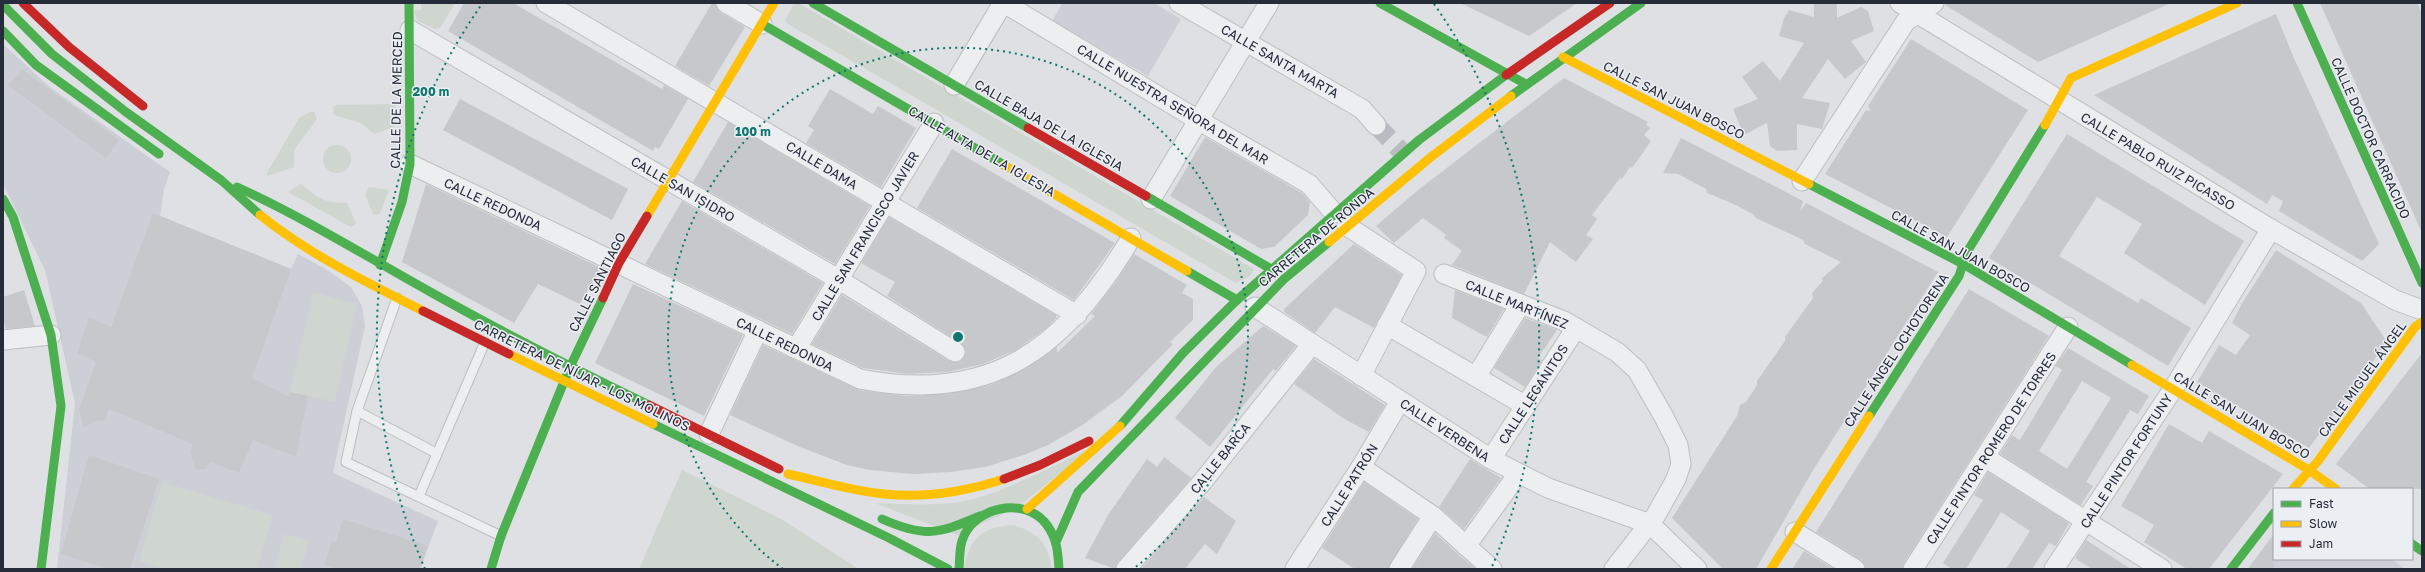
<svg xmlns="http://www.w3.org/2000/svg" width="2425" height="572" font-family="'Golos Text',sans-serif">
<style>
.built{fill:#cccfd6}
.green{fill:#ced6cf}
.building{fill:#c6c8cb;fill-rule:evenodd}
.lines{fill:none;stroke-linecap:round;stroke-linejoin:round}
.street-tunnel{stroke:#b9bcc1;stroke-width:19;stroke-dasharray:19 10;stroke-linecap:butt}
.lane-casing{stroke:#bcbec1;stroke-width:11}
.street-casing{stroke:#bcbec1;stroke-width:21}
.lane{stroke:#edeef0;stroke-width:9}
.street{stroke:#edeef0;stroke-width:19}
.fast{stroke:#4caf50;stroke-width:9}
.slow{stroke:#ffc107;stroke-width:9}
.jam{stroke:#c62828;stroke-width:9}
.ring{fill:none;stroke:#0f766e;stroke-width:2;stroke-dasharray:2 4}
.labels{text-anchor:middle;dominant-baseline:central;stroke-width:3;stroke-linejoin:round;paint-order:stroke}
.street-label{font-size:13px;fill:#272c3a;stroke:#ebeef3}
.centre{fill:#0f766e;stroke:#ebeef3;stroke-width:2}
.ring-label{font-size:12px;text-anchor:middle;font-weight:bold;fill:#0f766e;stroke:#ebeef3;stroke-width:3;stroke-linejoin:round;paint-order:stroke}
</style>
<rect width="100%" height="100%" fill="#dee0e3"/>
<g class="built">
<path d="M 1060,3 L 1154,3 L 1181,19 L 1148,76 L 1052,21 L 1062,4 Z"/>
<path d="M 3,44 L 51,88 L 170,172 L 164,189 L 160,217 L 291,269 L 298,254 L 329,271 L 351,287 L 362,306 L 365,326 L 333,473 L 438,521 L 420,569 L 57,569 L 75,403 L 45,270 L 3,184 Z"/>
<path d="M 2274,534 L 2274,559 L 2392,559 L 2405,569 L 2248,569 Z"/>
</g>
<g class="green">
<path d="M 421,3 L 455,3 L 440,28 L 435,29 L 418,21 L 414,11 L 421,10 Z"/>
<path d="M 794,3 L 800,4 L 1254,269 L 1250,276 L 1236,283 L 788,24 L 785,21 Z"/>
<path d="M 395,104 L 396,126 L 374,134 L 361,123 L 334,115 L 333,107 L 336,105 Z"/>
<path d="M 310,112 L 314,112 L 317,119 L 294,150 L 294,167 L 267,176 L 267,173 L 299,118 Z"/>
<circle cx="337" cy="159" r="14"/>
<path d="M 301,184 C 317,198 325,203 347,203 L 356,223 L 351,227 L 288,192 Z"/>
<path d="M 369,187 L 389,190 L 380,213 L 377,215 L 373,214 L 365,195 Z"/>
<path d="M 313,292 L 357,304 L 335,402 L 290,392 Z"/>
<path d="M 1095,446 L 1016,508 L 957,535 L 875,503 C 903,504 932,506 960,502 C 999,496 1058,463 1095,446 Z"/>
<path d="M 682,470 L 781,519 L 859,569 L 639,569 Z"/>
<path d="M 162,482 L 273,515 L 257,569 L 167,569 L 139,561 Z"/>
<path d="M 1014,525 C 1040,534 1047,543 1052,569 L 964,569 C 969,538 983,526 1014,525 Z"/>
<path d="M 284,534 L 309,541 L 301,569 L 274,569 Z"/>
</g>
<g class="building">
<path d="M 464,3 L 513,3 L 662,89 L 664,85 L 688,99 L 659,149 L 655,147 L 653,151 L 448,31 Z"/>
<path d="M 712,3 L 715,3 L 720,12 L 745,27 L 709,86 L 675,66 Z"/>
<path d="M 1460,3 L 1577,3 L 1529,36 Z"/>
<path d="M 1814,3 L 1837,3 L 1837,18 L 1861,7 L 1868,11 L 1874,31 L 1851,41 L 1866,62 L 1845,79 L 1828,59 L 1802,98 L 1830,103 L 1822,129 L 1797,124 L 1797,150 L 1777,151 L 1770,146 L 1767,123 L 1744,135 L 1733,109 L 1758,99 L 1742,77 L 1763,61 L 1780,81 L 1804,43 L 1779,36 L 1784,18 L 1789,10 L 1814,17 Z"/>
<path d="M 1945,3 L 2171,3 L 2038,62 L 1945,5 Z"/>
<path d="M 2320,3 L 2417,3 L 2422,13 L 2422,233 Z"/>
<path d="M 2276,14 L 2293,56 L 2379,244 L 2362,261 L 2279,211 L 2283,201 L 2272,195 L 2267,204 L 2094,95 Z"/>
<path d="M 1911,39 L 2028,110 L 1947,237 L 1825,174 L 1866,110 L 1871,111 L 1868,106 Z"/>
<path d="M 23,70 L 119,140 L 106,158 L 8,85 Z"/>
<path d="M 1564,78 L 1648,122 L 1646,125 L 1650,128 L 1644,135 L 1651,141 L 1632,168 L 1630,167 L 1622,179 L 1620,178 L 1592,215 L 1597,219 L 1586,235 L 1593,239 L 1576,262 L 1550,242 L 1524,294 L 1452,265 L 1462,251 L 1444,238 L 1446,235 L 1423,218 L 1394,243 L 1376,226 L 1418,190 Z"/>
<path d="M 830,89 L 873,114 L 878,106 L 916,128 L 881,187 L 806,143 L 814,130 L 808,126 Z"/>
<path d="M 460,99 L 628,189 L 612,220 L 443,130 Z"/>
<path d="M 728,122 L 870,206 L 835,264 L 693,182 Z"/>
<path d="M 2067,134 L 2244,241 L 2205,305 L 2124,253 L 2142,224 L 2097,197 L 2059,256 L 2138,303 L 2141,298 L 2191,328 L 2168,366 L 1989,258 Z"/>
<path d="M 1205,137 L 1302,193 L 1310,202 L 1308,215 L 1274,247 L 1261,249 L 1170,196 Z"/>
<path d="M 1681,138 L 1803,201 L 1800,212 L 1806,203 L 1938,272 L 1812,472 L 1756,569 L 1723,569 L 1672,518 L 1737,416 L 1740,405 L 1746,402 L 1757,385 L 1757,381 L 1785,341 L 1785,337 L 1813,298 L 1812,293 L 1823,281 L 1822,278 L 1841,262 L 1805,244 L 1803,240 L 1756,218 L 1754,215 L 1736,205 L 1707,193 L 1706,189 L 1678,174 L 1663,173 Z"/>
<path d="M 952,149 L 1115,243 L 1074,300 L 917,208 Z"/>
<path d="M 426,184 L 601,268 L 580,304 L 538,284 L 514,323 L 402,262 Z"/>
<path d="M 682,201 L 823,283 L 792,334 L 645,264 Z"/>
<path d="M 153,213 L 291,269 L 252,378 L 288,396 L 290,392 L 308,396 L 296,457 L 253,440 L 239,473 L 210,462 L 206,469 L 196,469 L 190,453 L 193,444 L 109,409 L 104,421 L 97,420 L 84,427 L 79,409 L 96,362 L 77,353 L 89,317 L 111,327 Z"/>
<path d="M 889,217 L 1056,315 L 1056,318 L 1045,329 L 1016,350 L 983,364 L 948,372 L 907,374 L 863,368 L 812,344 L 842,295 L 949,361 L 960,362 L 964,357 L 966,352 L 961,343 L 887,296 L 895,282 L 861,263 Z"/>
<path d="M 1354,244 L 1402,275 L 1374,328 L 1335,307 L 1315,333 L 1284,312 L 1284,309 Z"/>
<path d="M 2276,250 L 2361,303 L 2387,342 L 2309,448 L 2197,382 L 2219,345 L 2236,355 L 2250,335 L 2232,323 L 2241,305 Z"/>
<path d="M 1134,254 L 1187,285 L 1182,293 L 1193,299 L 1193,320 L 1170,342 L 1173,344 L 1122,396 L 1081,426 L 1048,445 L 1024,455 L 985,467 L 951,472 L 913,474 L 870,470 L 847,465 L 800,447 L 730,415 L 763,345 L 859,390 L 906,396 L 949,394 L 991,385 L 1027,368 L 1057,347 L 1057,353 L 1095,316 L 1091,314 L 1115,283 Z"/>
<path d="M 633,284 L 743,335 L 704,416 L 595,363 Z"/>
<path d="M 1969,289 L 2049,336 L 1904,563 L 1902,569 L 1866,569 L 1861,560 L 1816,532 Z"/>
<path d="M 24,290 L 35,326 L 6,329 L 3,319 L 3,297 Z"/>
<path d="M 1455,290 L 1504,309 L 1487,337 L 1452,318 Z"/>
<path d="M 1525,318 L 1557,330 L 1538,358 L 1542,360 L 1525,387 L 1494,368 Z"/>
<path d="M 1263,326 L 1296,346 L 1276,371 L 1273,369 L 1210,447 L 1175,418 L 1217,366 Z"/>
<path d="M 2068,348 L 2149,396 L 2138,414 L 2130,410 L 2086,482 L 2093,486 L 2081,505 L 2000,454 L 2012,435 L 2020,440 L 2062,370 L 2056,366 ZM 2082,381 L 2111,398 L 2067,469 L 2039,451 Z"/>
<path d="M 2422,353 L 2422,489 L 2370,489 L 2336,464 Z"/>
<path d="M 1314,359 L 1385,405 L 1369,432 L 1346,420 L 1294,384 Z"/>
<path d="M 2169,424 L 2202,443 L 2209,431 L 2283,474 L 2209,569 L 2187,569 L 2144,542 L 2154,525 L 2121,506 Z"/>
<path d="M 89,455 L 159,479 L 130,569 L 109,569 L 61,554 Z"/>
<path d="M 1164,457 L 1191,478 L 1118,562 L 1115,569 L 1085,558 L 1108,515 L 1147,459 L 1157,467 Z"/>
<path d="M 1470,459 L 1501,478 L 1464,529 L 1439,507 Z"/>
<path d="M 1988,472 L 2069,523 L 2056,546 L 2049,543 L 2032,569 L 2006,569 L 2030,531 L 2001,512 L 1966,569 L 1952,569 L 1943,563 L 1983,500 L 1974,495 Z"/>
<path d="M 1364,482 L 1418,519 L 1388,569 L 1355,569 L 1322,548 Z"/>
<path d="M 1204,497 L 1236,521 L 1217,554 L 1205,544 L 1185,569 L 1141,569 Z"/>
<path d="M 343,519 L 428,546 L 420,569 L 337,569 L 324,565 L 332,541 L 336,542 Z"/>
<path d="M 1435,533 L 1459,555 L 1476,569 L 1412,569 Z"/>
<path d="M 2274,534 L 2274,569 L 2248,569 Z"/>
<path d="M 2086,540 L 2131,569 L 2092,569 L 2075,558 Z"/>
<path d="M 1804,551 L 1834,569 L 1792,569 Z"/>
</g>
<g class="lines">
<path class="street-tunnel" d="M 1376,125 L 1403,153"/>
<g class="lane-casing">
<g id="lane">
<path d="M 397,298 L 357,411 L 346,462 L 501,536"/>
<path d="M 357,411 L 436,453"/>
<path d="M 419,496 L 485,342"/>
</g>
</g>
<g class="street-casing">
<g id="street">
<path d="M 546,3 L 1077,315"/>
<path d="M 726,3 L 762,24"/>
<path d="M 1004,3 L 1198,120 L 1309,184 L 1334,213"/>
<path d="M 1179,3 L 1362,109 L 1376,125"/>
<path d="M 1900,3 L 2271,229 L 2395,300 L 2422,310"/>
<path d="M 410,30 L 838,279 L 955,352"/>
<path d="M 954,85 L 1003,3"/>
<path d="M 410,164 L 860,379 C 992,405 1067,347 1131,238"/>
<path d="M 1802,181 L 1906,21 L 1934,3"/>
<path d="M 1151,199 L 1269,3"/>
<path d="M 1347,226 L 1416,271 L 1361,376"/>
<path d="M 1444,274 L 1564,321 L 1617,352 L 1637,370 L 1664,417 L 1678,445 L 1681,464 L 1676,479 L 1656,515 L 1614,569"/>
<path d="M 1255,307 L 1491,459 L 1548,488 L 1650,524 L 1697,569"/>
<path d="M 1387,325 L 1526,406"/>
<path d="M 3,340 L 51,335"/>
<path d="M 796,349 L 934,123"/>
<path d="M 1477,375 L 1520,305"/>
<path d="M 709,434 L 758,330"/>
<path d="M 1986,458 L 2162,569"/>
<path d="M 1491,459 L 1576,328"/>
<path d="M 1361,467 L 1433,516 L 1492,569"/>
<path d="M 1795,532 L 1855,569"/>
<path d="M 1466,546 L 1518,474"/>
<path d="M 1126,569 L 1203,481 L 1312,344"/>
<path d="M 1295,569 L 1361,467 L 1400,401"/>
<path d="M 1399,569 L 1433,516"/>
<path d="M 1913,569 L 2068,327"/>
<path d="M 2054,569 L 2173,389 L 2271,229"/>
</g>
</g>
<use href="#lane" class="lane"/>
<use href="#street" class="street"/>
<g class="fast">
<path d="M 813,3 L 1028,128"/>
<path d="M 1380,3 L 1524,83"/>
<path d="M 2297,3 L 2422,283"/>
<path d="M 3,5 L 52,54 L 126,112 L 221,180 L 260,215"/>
<path d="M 762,24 L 1004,165"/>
<path d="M 3,31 L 36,65 L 159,154"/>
<path d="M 1511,96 L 1641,3"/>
<path d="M 1809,184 L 1963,264 L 2132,365"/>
<path d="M 237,187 C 305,218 369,258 434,294 C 504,333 576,370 649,405"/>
<path d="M 1146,196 L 1271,269"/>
<path d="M 3,199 L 13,217 L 51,335 L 61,406 L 41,569"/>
<path d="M 380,265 L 402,202 L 410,164 L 409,3"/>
<path d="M 1187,271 L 1237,300"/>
<path d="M 1869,416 L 1959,276 L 1967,252 L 2045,125"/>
<path d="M 653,424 L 889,538 L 948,569"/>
<path d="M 1120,426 L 1183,353 L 1237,300 L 1419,140 L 1506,75"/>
<path d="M 882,519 C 925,538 938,534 980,516"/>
<path d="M 1057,540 L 1078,492 L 1284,279 L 1329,242"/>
<path d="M 2412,544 L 2422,551"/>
<path d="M 491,569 L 501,536 L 570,367 L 603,298"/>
<path d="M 959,569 C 960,560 959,550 962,541 C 972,507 1025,495 1047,525 C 1057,539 1058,552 1059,569"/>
<path d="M 2231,569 L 2274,513"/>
</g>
<g class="slow">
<path d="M 1563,57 L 1809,184"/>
<path d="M 2045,125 L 2071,78 L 2237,3"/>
<path d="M 1004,165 L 1187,271"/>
<path d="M 260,215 C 310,255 366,282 423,311"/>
<path d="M 647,216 L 774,3"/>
<path d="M 1329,242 L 1431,157 L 1511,96"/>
<path d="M 509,354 L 653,424"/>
<path d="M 2132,365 L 2309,470 L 2336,489"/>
<path d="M 788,474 C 820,481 851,491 884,494 C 925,498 965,492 1004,479"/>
<path d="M 2293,489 L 2318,461 L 2415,327 L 2422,322"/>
<path d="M 1027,509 L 1120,426"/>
<path d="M 1771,569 L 1869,416"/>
</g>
<g class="jam">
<path d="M 23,3 L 69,47 L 143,106"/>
<path d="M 1506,75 L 1610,3"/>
<path d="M 1028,128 L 1146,196"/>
<path d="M 603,298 L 619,263 L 647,216"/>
<path d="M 423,311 L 509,354"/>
<path d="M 649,405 L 779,469"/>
<path d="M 1004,479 L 1040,465 L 1089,441"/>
</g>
</g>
<g class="ring">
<path d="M783 569A290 290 0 1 1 1133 569"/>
<path d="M425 569A581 581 0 0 1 482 4M1434 4A581 581 0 0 1 1491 569"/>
</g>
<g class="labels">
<g class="street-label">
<text transform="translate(1280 61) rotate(30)">CALLE SANTA MARTA</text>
<text transform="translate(396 100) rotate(-89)">CALLE DE LA MERCED</text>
<text transform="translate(1674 100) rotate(27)">CALLE SAN JUAN BOSCO</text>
<text transform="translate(1173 104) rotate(31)">CALLE NUESTRA SEÑORA DEL MAR</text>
<text transform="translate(1049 125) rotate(30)">CALLE BAJA DE LA IGLESIA</text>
<text transform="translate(2371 138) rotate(66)">CALLE DOCTOR CARRACIDO</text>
<text transform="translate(982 151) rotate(30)">CALLE ALTA DE LA IGLESIA</text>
<text transform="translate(2158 161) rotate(31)">CALLE PABLO RUIZ PICASSO</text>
<text transform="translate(822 165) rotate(31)">CALLE DAMA</text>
<text transform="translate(683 189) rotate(30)">CALLE SAN ISIDRO</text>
<text transform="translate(493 204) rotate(25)">CALLE REDONDA</text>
<text transform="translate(865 236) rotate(-59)">CALLE SAN FRANCISCO JAVIER</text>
<text transform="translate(1316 237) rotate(-40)">CARRETERA DE RONDA</text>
<text transform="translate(1961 251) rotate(29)">CALLE SAN JUAN BOSCO</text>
<text transform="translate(597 282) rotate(-63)">CALLE SANTIAGO</text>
<text transform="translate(1517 304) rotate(22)">CALLE MARTÍNEZ</text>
<text transform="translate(785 344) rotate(26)">CALLE REDONDA</text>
<text transform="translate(1896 350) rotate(-57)">CALLE ÁNGEL OCHOTORENA</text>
<text transform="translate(582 375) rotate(26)">CARRETERA DE NÍJAR - LOS MOLINOS</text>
<text transform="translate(2362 379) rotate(-54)">CALLE MIGUEL ÁNGEL</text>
<text transform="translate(1533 394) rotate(-57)">CALLE LEGANITOS</text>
<text transform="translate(2242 415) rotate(31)">CALLE SAN JUAN BOSCO</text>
<text transform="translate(1445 430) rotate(33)">CALLE VERBENA</text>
<text transform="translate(1991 448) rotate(-57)">CALLE PINTOR ROMERO DE TORRES</text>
<text transform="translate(1220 458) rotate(-51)">CALLE BARCA</text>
<text transform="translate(2126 461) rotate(-57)">CALLE PINTOR FORTUNY</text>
<text transform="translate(1349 485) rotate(-58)">CALLE PATRÓN</text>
</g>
</g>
<circle cx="958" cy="337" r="6" class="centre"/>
<g class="ring-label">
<text x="431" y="96">200 m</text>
<text x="753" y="136">100 m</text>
</g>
<rect width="2425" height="572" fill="none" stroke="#272c3a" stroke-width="8"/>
<rect x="2273" y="488" width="140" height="72" fill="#ebeef3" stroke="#9da0a9"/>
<rect x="2281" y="501" width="20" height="6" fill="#4caf50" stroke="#9da0a9"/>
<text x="2309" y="508" font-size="12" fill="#272c3a">Fast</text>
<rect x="2281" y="521" width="20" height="6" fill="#ffc107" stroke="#9da0a9"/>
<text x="2309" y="528" font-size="12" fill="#272c3a">Slow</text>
<rect x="2281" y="541" width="20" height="6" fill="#c62828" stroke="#9da0a9"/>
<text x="2309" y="548" font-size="12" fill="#272c3a">Jam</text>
</svg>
